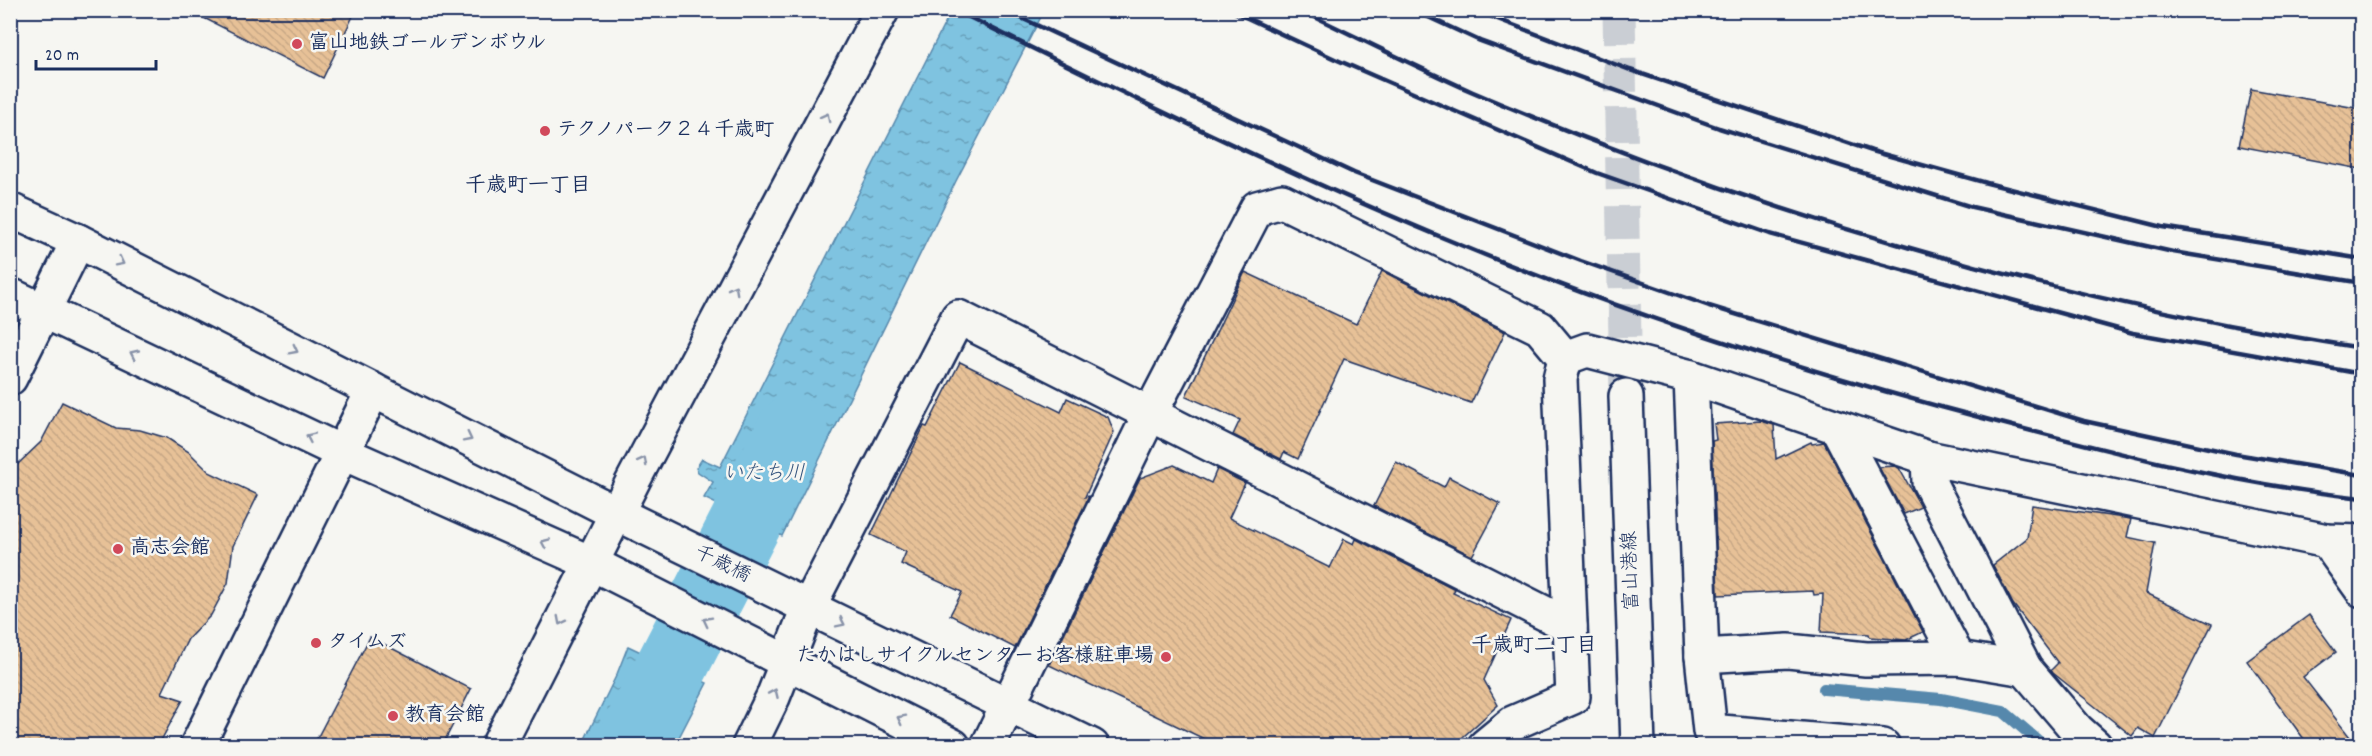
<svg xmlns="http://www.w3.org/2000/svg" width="2372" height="756" font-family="Dekko,'Klee One',sans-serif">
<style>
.water{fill:url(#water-ripples);stroke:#5788ac;stroke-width:1.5}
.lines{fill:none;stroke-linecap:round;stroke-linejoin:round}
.stream{stroke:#5788ac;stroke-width:12}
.river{stroke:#7fc3e0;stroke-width:72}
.building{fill:url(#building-back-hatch);stroke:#1b2f5e;stroke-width:1.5}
.primary-tunnel{stroke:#caced4;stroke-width:33;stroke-dasharray:33 16;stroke-linecap:butt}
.street-casing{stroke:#1b2f5e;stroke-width:38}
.secondary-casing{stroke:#1b2f5e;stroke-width:38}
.primary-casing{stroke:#1b2f5e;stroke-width:38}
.street{stroke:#f6f6f2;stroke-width:33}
.secondary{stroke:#f6f6f2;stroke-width:33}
.primary{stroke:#f6f6f2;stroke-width:33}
.rail{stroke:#1b2f5e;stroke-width:4.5}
.oneway{stroke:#8892a8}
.poi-dot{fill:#d1495b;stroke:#f6f6f2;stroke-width:2}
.labels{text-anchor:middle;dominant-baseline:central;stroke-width:5;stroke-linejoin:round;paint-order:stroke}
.poi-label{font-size:20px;font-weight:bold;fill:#1b2f5e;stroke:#f6f6f2;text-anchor:start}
.street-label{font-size:20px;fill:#1b2f5e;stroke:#f6f6f2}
.neighbourhood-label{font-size:21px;font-weight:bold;fill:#1b2f5e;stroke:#f6f6f2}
.water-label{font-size:21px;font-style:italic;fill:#34547e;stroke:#f6f6f2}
</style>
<defs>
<pattern id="water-ripples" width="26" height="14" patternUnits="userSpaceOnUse" patternTransform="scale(1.5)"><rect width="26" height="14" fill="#7fc3e0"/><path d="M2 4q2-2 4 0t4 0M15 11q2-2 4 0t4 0" fill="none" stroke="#679fb9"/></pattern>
<pattern id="building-back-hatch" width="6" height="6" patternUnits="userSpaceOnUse" patternTransform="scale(1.5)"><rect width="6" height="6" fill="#e7c197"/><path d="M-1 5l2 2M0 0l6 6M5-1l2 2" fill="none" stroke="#c6a685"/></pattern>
</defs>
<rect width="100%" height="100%" fill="#f6f6f2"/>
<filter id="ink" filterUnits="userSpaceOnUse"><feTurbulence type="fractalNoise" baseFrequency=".0167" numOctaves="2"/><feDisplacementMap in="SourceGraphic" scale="12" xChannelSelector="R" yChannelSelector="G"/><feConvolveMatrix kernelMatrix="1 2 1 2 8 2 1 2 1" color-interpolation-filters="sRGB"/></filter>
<g filter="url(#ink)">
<g class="water">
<path d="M 951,11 L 1044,11 L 956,181 L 782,536 L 704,498 L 713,482 L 698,472 L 696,468 L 702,459 L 720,467 Z"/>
<path d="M 628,646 L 707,683 L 675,745 L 582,745 L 617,674 Z"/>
</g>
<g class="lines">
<path class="stream" d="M 1824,689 L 1941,699 L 2003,711 L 2044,746"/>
<path class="river" d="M 631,746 L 792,432"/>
</g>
<g class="building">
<path d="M 188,10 L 356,10 L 323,78 Z"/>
<path d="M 2251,89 L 2361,109 L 2361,169 L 2239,146 Z"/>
<path d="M 1382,271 L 1505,332 L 1471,403 L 1344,359 L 1298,459 L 1284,452 L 1281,459 L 1233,435 L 1240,420 L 1186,396 L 1245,272 L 1356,324 Z"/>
<path d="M 960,362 L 1061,412 L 1067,398 L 1108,417 L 1114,432 L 1085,497 L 1089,496 L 1015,648 L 950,615 L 962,592 L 901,564 L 906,552 L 871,535 L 924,426 L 927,427 Z"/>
<path d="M 62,402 L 116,428 L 140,430 L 167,438 L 189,452 L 209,472 L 258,495 L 233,546 L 228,583 L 211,615 L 188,639 L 162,693 L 183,700 L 158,746 L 10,746 L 10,476 L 18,464 L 41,442 Z"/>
<path d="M 1761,421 L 1774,425 L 1776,459 L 1811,442 L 1812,444 L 1824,442 L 1923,632 L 1906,640 L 1870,637 L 1869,634 L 1821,632 L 1823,594 L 1814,595 L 1813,591 L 1718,595 L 1712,441 L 1716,440 L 1714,424 Z"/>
<path d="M 1396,462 L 1444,487 L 1449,477 L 1500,504 L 1472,556 L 1374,506 Z"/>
<path d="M 1174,465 L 1211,483 L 1217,469 L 1245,483 L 1229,518 L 1330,568 L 1344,539 L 1354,544 L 1356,539 L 1455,589 L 1453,593 L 1511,620 L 1484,680 L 1498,705 L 1453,746 L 1219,746 L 1049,665 L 1140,478 Z"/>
<path d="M 1894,466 L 1899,468 L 1921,507 L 1904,514 L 1879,467 Z"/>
<path d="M 2032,505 L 2131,519 L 2127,537 L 2155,543 L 2146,593 L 2212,624 L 2155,738 L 2138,728 L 2132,736 L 2053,673 L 2051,670 L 2058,663 L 2013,604 L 1993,565 L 2027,538 Z"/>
<path d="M 2309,615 L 2336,652 L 2303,677 L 2357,746 L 2309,746 L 2247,661 Z"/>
<path d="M 370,637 L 471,689 L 442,746 L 313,746 Z"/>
</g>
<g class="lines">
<path class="primary-tunnel" d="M 1619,10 L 1626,396"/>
<g class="street-casing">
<g id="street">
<path d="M 1565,358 L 1587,350 L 1691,377 L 1928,458 L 2327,541 L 2362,542"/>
<path d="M 1691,377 L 1702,656 L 1710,731 L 1883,746"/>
<path d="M 10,378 L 78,241"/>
<path d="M 1837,427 L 1958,658"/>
<path d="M 1928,458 L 1929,482 L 2025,669 L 2077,730 L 2095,746"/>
<path d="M 2327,541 L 2362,590"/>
<path d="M 1702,656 L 1788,651 L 1866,659 L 1958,658 L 2025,669"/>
<path d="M 197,746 L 373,390"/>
<path d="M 498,746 L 634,479 L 882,10"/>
<path d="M 749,746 L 773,697 L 808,608 L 958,317 L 1570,626"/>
<path d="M 988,746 L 1150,414 L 1257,208 L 1282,201 L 1540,328 L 1565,358"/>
<path d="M 1485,746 L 1513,723 L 1573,697 L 1560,379 L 1565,358"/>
</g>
</g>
<g class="secondary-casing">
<g id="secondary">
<path d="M 10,210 L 78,241 L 616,513 L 1092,746"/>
<path d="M 10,295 L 343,453 L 591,563 L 953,746"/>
</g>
</g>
<g class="primary-casing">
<path id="primary" d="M 1626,396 L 1638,746"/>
</g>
<use href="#street" class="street"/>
<use href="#secondary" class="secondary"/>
<use href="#primary" class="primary"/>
<g class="rail">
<path d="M 955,10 C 1116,90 1279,170 1446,239 C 1625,314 1813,374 2001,423 C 2120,454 2239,485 2362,498"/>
<path d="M 1004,10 L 1354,173 L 1581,261 L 1709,306 L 2084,421 L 2236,454 L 2362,475"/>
<path d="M 1230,10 L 1335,59 L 1597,173 L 1770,234 L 2133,333 L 2362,374"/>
<path d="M 1300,10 C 1357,37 1414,66 1473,92 C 1754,212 2059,302 2362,348"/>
<path d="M 1413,10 L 1480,41 L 1719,128 L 1972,207 L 2173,252 L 2362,283"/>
<path d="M 1474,10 L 1630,70 L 1872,151 L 1987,183 L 2163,227 L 2362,259"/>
</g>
</g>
<defs><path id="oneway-chevron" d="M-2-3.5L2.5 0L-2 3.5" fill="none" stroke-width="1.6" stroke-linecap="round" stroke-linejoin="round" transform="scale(1.5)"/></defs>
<g class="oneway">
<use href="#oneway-chevron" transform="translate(826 117) rotate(-62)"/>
<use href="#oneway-chevron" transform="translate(120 262) rotate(27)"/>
<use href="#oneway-chevron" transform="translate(734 289) rotate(-62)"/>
<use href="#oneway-chevron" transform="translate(294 350) rotate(27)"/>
<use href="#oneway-chevron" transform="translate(134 354) rotate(-155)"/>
<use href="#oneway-chevron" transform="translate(310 437) rotate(-155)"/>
<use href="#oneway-chevron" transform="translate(468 438) rotate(27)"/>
<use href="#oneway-chevron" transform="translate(643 461) rotate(-62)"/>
<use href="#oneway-chevron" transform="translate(545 543) rotate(-156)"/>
<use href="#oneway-chevron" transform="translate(561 621) rotate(117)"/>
<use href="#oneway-chevron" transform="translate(707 621) rotate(-153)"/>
<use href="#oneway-chevron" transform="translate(841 623) rotate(26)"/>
<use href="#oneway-chevron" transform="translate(774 693) rotate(-66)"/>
<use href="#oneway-chevron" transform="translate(901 719) rotate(-153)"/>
</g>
</g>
<g class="poi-dot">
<circle cx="297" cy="44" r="6"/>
<circle cx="545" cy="131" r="6"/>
<circle cx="118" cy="549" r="6"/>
<circle cx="316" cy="643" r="6"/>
<circle cx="1166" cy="657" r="6"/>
<circle cx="393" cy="716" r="6"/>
</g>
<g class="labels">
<g class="poi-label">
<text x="309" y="44">富山地鉄ゴールデンボウル</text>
<text x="557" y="131">テクノパーク２４千歳町</text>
<text x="130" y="549">高志会館</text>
<text x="328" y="643">タイムズ</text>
<text x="1154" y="657" text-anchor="end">たかはしサイクルセンターお客様駐車場</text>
<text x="405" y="716">教育会館</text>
</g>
<g class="street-label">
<text transform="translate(722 565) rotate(26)">千歳橋</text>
<text transform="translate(1632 571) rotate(-92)">富山港線</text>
</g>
<g class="neighbourhood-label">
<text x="528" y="187">千歳町一丁目</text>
<text x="1534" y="647">千歳町二丁目</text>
</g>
<g class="water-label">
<text x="764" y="475">いたち川</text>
</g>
</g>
<rect width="2372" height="756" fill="none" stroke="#f6f6f2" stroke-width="36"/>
<rect x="18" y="18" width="2336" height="720" fill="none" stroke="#1b2f5e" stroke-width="2" filter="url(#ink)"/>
<path d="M36 60v9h120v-9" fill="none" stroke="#1b2f5e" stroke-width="3"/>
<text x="45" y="60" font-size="18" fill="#1b2f5e" stroke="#f6f6f2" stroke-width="4.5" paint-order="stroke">20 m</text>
</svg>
